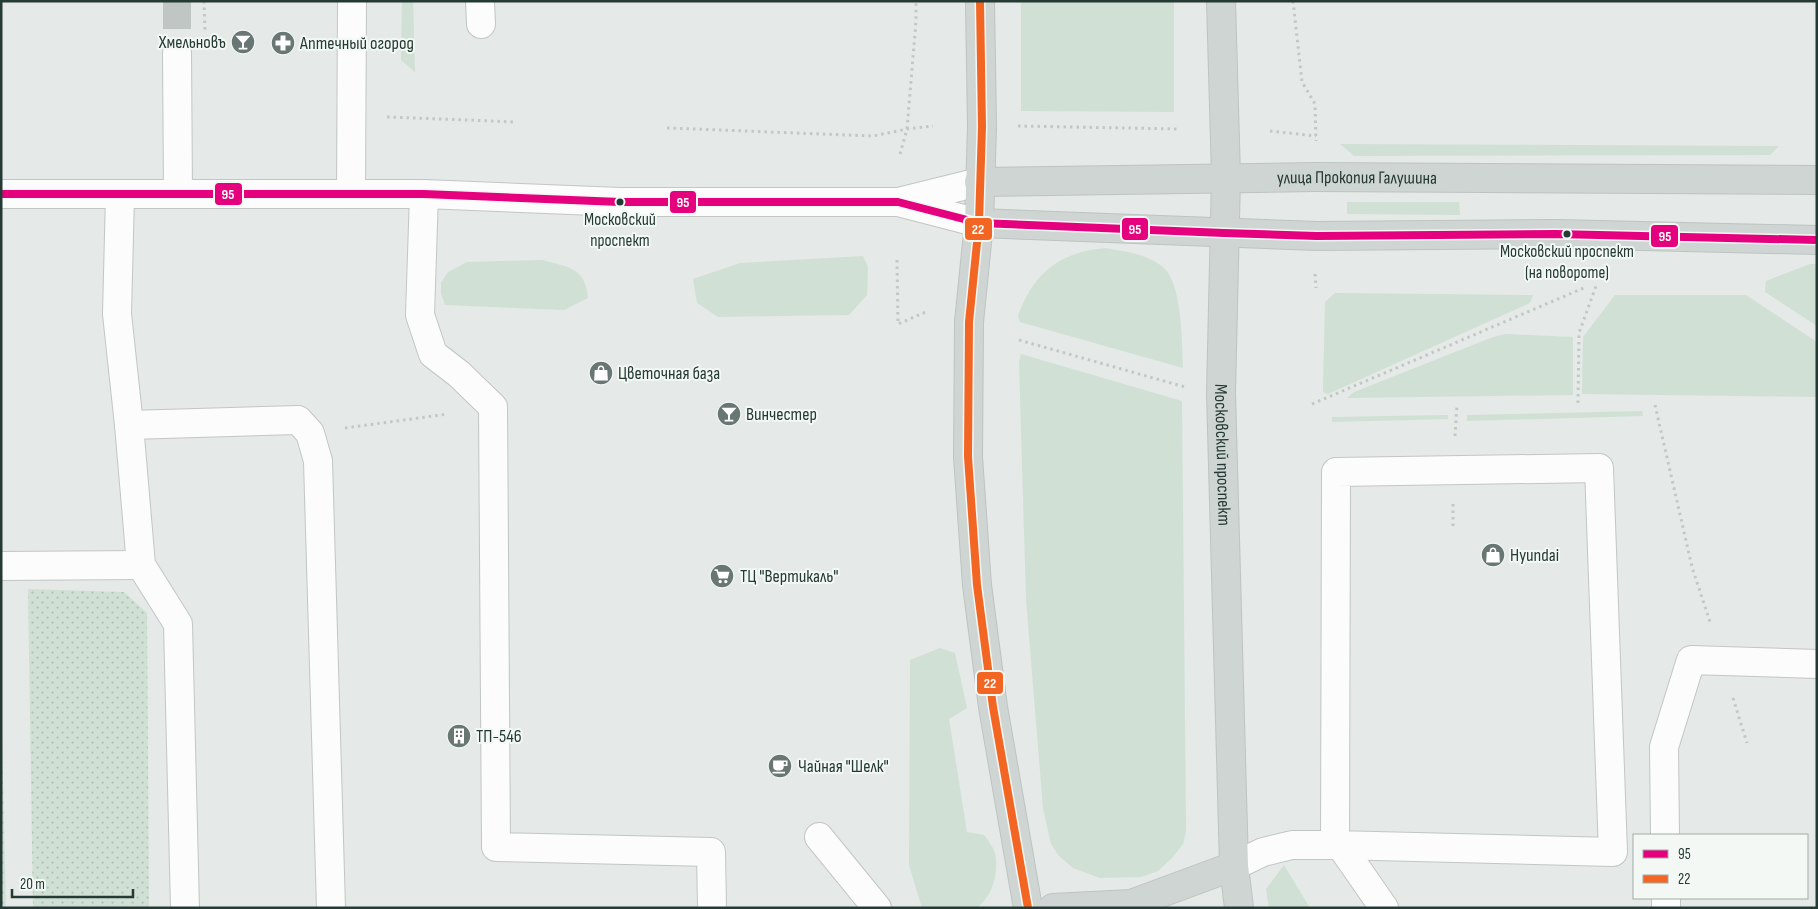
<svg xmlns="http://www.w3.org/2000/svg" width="1818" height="909" font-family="'Sofia Sans Condensed',sans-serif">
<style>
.green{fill:#d0e0d5}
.park{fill:url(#park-dots)}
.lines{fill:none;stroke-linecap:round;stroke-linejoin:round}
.minor-tunnel{stroke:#bfc6c3;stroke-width:28;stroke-dasharray:28 14;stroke-linecap:butt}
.minor-casing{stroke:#c2c6c4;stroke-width:30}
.major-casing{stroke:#bdc4c2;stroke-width:30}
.path{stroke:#c2c9c5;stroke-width:3;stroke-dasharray:2.5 4;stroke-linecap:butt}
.minor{stroke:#fbfcfb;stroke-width:28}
.major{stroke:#cfd5d3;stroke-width:28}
.bus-1-casing{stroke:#f3f8f5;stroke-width:11}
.bus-2-casing{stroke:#f3f8f5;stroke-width:11}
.bus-1{stroke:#e5007d;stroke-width:8}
.bus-2{stroke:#f26522;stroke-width:8}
.bus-dot{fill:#253a34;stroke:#f3f8f5;stroke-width:2}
.labels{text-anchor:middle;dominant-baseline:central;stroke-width:4;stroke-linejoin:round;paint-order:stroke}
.bus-label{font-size:17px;fill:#253a34;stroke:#f3f8f5}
.poi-label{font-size:18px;fill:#253a34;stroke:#f3f8f5;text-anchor:start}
.street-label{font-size:18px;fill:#253a34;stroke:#f3f8f5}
.line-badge{stroke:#f3f8f5;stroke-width:2}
.badge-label{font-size:14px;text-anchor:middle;font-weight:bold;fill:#fff}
</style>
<defs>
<pattern id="park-dots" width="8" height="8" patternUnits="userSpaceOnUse" patternTransform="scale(1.25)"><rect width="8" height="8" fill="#d0e0d5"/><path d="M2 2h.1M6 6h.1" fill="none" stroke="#b2c1b7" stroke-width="1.8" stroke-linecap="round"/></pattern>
</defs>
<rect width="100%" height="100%" fill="#e5e9e7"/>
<g class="green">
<path d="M 402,1 L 413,1 L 415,72 L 401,60 Z"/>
<path d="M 1021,1 L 1174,1 L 1174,112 L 1021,111 Z"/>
<path d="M 1340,144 L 1779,146 L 1770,155 L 1354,156 Z"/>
<path d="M 1347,202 L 1459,202 L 1460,215 L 1347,214 Z"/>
<path d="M 1105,248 C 1124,251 1152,255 1166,270 C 1182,289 1182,343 1183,368 L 1020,322 L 1018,316 C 1033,274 1059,252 1105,248 Z"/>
<path d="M 863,256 L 868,267 L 867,295 L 849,315 L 718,317 L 697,303 L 693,279 L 740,263 Z"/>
<path d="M 543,260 C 569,268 585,267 588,298 L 564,310 L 445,305 L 441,293 L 441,283 L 448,272 L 467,262 Z"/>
<path d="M 1810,264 L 1817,264 L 1817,326 L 1765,292 L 1766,281 Z"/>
<path d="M 1335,293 L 1533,295 L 1530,303 L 1328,394 L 1323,392 L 1325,302 Z"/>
<path d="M 1615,295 L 1746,295 L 1817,342 L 1817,397 L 1582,394 L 1583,337 Z"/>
<path d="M 1505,334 L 1573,337 L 1573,395 L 1347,398 L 1354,392 L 1493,337 Z"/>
<path d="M 1021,354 L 1182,401 L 1186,832 L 1183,844 L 1172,858 L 1158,871 L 1141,877 L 1100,878 L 1073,868 L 1059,856 L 1051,844 L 1043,808 L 1026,599 L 1019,362 Z"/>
<path d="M 1642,411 L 1643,416 L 1467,421 L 1467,415 Z"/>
<path d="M 1448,415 L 1448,419 L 1332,422 L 1332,417 Z"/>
<path d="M 940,648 L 955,653 L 967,708 L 949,719 L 967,832 L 984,835 C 988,840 993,847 995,853 C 999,873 993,895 977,908 L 922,908 L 909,865 L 910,660 Z"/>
<path d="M 1284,865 L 1310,908 L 1269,908 L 1266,889 Z"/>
</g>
<g class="park">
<path d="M 28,589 L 124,592 L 147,613 L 149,908 L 33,908 Z"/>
<path d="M 1,739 L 2,739 L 6,908 L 1,908 Z"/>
</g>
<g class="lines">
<path class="minor-tunnel" d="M 177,1 L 177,53"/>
<g class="minor-casing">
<g id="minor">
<path d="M 480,1 L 481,24"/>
<path d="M 177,53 L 178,193"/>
<path d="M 1,194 L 424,194 L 620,202 L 898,202 L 979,223"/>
<path d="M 351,194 L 352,1"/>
<path d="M 424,194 L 420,315 L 433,354 L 459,374 L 493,407 L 496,847 L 711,852 L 712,908"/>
<path d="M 120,195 L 117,314 L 129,425 L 141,565 L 178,624 L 185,908"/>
<path d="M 902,201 L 979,182"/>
<path d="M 129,425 L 298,420 L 310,433 L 318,461 L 331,908"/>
<path d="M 1,566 L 141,565"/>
<path d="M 1665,835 L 1664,747 L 1691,660 L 1817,664"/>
<path d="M 819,837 L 877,908"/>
<path d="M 1341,846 L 1384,908"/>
<path d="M 1234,866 L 1263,852 L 1292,845 L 1335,845 L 1336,472 L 1599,468 L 1613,852 L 1335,845"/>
<path d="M 1666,898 L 1666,908"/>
</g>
</g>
<g class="major-casing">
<g id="major">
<path d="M 980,1 L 982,127 L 979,223 L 969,322 L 968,457 L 977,585 L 993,707 L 1028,908"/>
<path id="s1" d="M 1221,1 L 1226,177 L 1221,393 L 1234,866 L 1239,908"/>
<path id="s2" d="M 979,182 L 1315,177 L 1817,180"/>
<path d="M 979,223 L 1317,236 L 1556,234 L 1817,240"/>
<path d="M 1053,908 L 1131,904 L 1234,866"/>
</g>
</g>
<g class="path">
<path d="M 204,1 L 205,31"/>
<path d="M 1293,1 L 1302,82 L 1315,104 L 1316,141"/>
<path d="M 387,117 L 516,122"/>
<path d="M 1018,126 L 1178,129"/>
<path d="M 667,128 L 873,136 L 907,129 L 933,126"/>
<path d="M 1270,131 L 1316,136"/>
<path d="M 900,154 L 907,129 L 916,21 L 916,1"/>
<path d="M 897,260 L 898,324 L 928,311"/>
<path d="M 1315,274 L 1316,288"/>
<path d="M 1019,340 L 1185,387"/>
<path d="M 1578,403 L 1579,333 L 1596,286"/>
<path d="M 1312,404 L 1586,287"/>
<path d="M 1655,405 L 1692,567 L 1711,625"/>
<path d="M 345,428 L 448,414"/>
<path d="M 1455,436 L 1457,404"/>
<path d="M 1453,504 L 1453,526"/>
<path d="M 1733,698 L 1747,743"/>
</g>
<use href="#minor" class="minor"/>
<use href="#major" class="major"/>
<g class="bus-1-casing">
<path id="bus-1" d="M 1,194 L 424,194 L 620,202 L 898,202 L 979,223 L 1224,233 L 1317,236 L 1556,234 L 1817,240"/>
</g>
<g class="bus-2-casing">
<path id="bus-2" d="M 980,1 L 982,127 L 979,223 L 969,322 L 968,457 L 977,585 L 993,707 L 1028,908"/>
</g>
<use href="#bus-1" class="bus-1"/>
<use href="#bus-2" class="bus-2"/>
</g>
<defs>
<g id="bar-disc" transform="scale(1.25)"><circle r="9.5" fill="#687773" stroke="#f3f8f5"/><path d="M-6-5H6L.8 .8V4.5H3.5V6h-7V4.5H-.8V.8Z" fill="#fff"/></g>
<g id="pharmacy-disc" transform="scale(1.25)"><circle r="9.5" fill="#687773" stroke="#f3f8f5"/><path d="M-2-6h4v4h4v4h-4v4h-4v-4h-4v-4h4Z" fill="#fff"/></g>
<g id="shop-disc" transform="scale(1.25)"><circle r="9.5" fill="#687773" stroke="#f3f8f5"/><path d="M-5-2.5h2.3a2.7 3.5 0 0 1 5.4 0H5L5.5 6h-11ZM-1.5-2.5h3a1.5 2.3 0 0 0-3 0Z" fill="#fff"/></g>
<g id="supermarket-disc" transform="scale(1.25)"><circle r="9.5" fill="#687773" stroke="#f3f8f5"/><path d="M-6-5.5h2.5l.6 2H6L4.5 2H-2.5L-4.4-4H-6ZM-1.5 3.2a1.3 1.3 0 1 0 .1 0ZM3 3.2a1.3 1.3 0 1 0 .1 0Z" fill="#fff"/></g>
<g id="building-disc" transform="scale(1.25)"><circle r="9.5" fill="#687773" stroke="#f3f8f5"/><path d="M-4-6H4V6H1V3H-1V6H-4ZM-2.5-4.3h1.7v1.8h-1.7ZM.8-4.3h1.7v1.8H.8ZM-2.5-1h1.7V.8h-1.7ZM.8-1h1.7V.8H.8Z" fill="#fff"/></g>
<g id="cafe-disc" transform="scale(1.25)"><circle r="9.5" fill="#687773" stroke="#f3f8f5"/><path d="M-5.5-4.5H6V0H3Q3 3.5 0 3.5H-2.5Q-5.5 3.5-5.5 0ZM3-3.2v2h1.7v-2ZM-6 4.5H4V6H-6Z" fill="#fff"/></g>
</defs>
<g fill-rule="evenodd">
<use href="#bar-disc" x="243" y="42"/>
<use href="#pharmacy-disc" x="283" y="43"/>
<use href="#shop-disc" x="601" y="373"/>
<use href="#bar-disc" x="729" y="414"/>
<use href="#shop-disc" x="1493" y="555"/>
<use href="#supermarket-disc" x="722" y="576"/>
<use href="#building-disc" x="459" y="736"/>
<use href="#cafe-disc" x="780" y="766"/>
</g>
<g class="bus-dot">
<circle cx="620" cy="202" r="4.5"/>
<circle cx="1567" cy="234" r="4.5"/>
</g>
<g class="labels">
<g class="bus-label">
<text x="620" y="220">Московский<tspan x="620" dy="21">проспект</tspan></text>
<text x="1567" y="252">Московский проспект<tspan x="1567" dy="21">(на повороте)</tspan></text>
</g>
<g class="poi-label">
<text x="226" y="42" text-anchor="end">Хмельновъ</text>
<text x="300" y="43">Аптечный огород</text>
<text x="618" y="373">Цветочная база</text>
<text x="746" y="414">Винчестер</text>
<text x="1510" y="555">Hyundai</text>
<text x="740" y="576">ТЦ "Вертикаль"</text>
<text x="476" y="736">ТП-546</text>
<text x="798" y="766">Чайная "Шелк"</text>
</g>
<g class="street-label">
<text stroke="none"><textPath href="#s2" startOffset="378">улица Прокопия Галушина</textPath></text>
<text stroke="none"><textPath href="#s1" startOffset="454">Московский проспект</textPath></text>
</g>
</g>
<g class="line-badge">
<rect x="214" y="182" width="29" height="24" rx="5" fill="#e5007d"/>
<rect x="669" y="190" width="28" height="24" rx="5" fill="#e5007d"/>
<rect x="964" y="217" width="29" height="24" rx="5" fill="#f26522"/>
<rect x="1121" y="217" width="28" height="24" rx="5" fill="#e5007d"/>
<rect x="1650" y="224" width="29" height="24" rx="5" fill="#e5007d"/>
<rect x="976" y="671" width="28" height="24" rx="5" fill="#f26522"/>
</g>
<g class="badge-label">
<text x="228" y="199">95</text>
<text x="683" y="207">95</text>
<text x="978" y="234">22</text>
<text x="1135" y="234">95</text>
<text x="1665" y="241">95</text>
<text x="990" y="688">22</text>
</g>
<rect width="1818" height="909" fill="none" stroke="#253a34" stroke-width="5"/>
<rect x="1633" y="834" width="175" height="65" fill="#f3f8f5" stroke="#a1aca8"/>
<rect x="1643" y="850" width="25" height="8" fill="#e5007d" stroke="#a1aca8"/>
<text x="1678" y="859" font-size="15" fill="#253a34">95</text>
<rect x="1643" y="875" width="25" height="8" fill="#f26522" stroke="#a1aca8"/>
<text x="1678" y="884" font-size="15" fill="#253a34">22</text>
<path d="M12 889v8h121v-8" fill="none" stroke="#253a34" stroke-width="2.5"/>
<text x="20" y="889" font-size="15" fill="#253a34" stroke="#f3f8f5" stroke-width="4" paint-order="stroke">20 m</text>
</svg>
